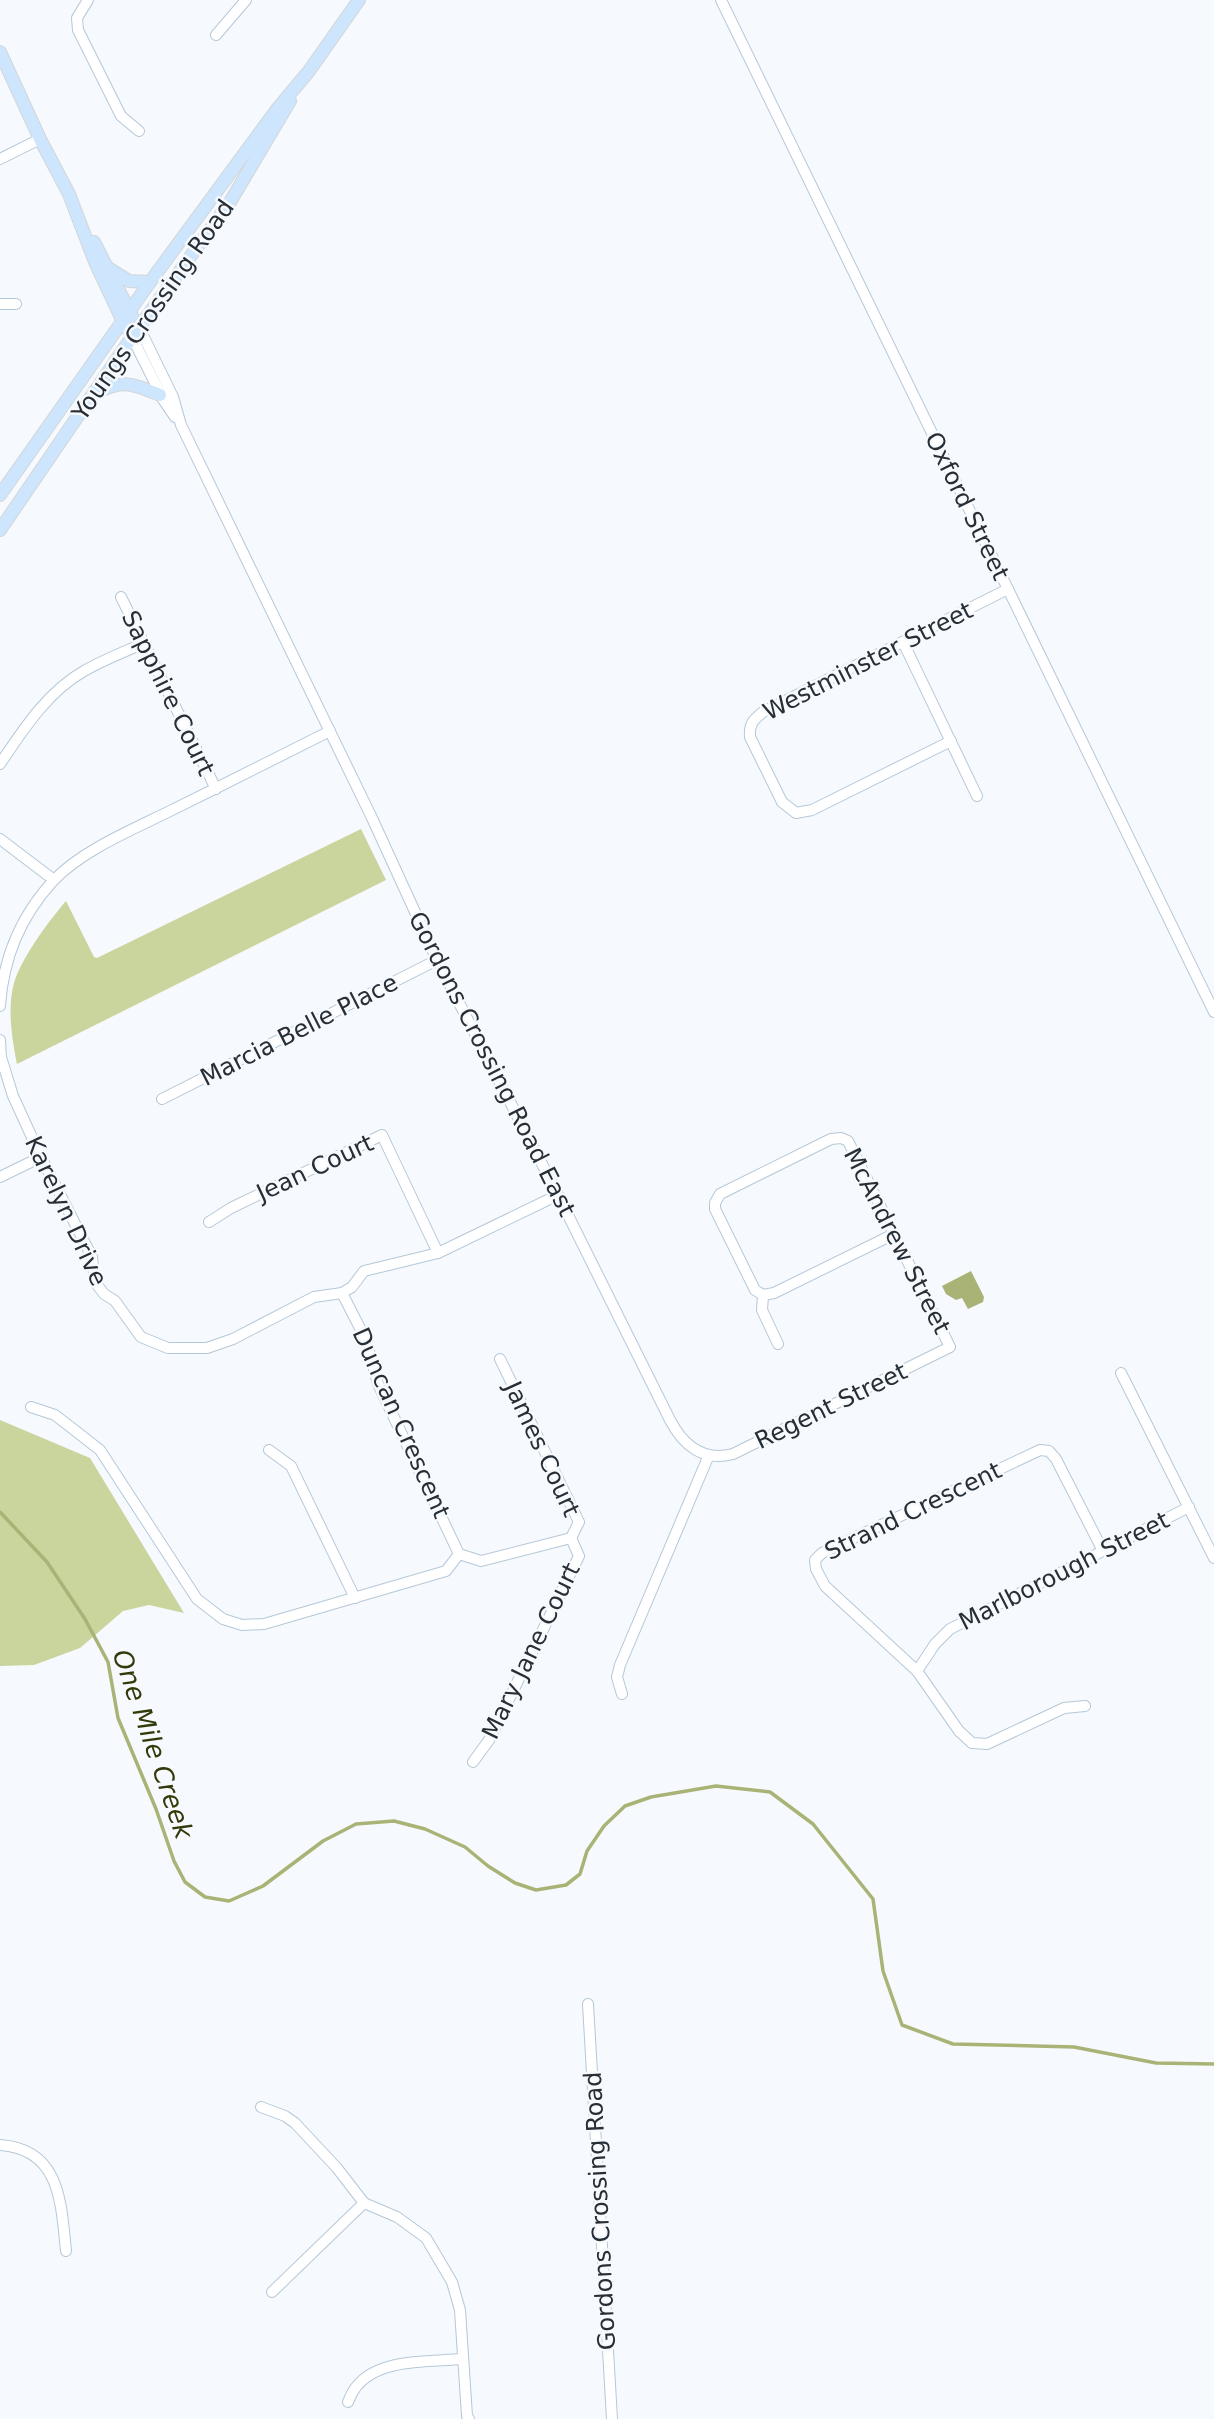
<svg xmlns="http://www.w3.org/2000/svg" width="1214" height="2419" font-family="'DejaVu Sans',sans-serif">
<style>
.green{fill:#cad49d}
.water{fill:#a9b376}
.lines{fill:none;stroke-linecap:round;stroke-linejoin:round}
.stream{stroke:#a9b376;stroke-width:3.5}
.minor-casing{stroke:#b5c8d8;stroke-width:12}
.major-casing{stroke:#d4d5d7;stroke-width:14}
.minor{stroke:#fff;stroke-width:10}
.major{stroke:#cde6fd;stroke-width:12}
.labels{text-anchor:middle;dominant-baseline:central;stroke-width:5;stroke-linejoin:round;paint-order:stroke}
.street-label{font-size:24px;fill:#272e35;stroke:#f6fafe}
.water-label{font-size:26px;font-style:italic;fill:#343909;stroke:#f6fafe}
</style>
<rect width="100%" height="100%" fill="#f6fafe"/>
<g class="green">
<path d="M 361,829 L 386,880 L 17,1064 C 12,1039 7,1008 14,983 C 22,957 48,922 66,901 L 94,957 L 97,958 Z"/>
<path d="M 0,1420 L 90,1458 L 184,1613 L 149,1605 L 123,1611 L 80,1648 L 34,1665 L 0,1666 Z"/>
</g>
<path class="water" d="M 971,1271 L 984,1297 L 983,1302 L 968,1309 L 962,1298 L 956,1300 L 946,1294 L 942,1286 Z"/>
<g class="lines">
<path class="stream" d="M 0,1512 L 47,1562 L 85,1619 L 108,1662 L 118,1718 L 156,1809 L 174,1861 L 185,1882 L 205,1897 L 229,1901 L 263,1886 L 323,1841 L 356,1824 L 394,1821 L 425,1829 L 465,1847 L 488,1866 L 515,1883 L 536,1890 L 566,1885 L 580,1874 L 587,1851 L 604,1826 L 625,1806 L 651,1797 L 716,1786 L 770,1792 L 813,1824 L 873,1899 L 883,1971 L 902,2025 L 953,2044 L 1074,2047 L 1156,2063 L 1214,2064"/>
<g class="minor-casing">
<g id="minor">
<path d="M 88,0 L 77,18 L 78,30 L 121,116 L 139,131"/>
<path d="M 721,0 L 1214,1012"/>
<path d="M 216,35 L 246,0"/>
<path d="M 0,159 L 40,139"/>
<path d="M 0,304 L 16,304"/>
<path d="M 139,327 L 173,397 L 181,425 L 372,818 L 437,960 L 558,1195 L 670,1420 C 683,1445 703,1462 733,1454 L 950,1347 L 848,1141 L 841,1138 L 831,1139 L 720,1194 L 715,1203 L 715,1209 L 755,1290 L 763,1295 L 774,1293 L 894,1234"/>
<path d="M 132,337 L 164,401 L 175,417"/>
<path d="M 121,597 L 216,789"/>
<path d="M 903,642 L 977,796"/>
<path d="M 951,741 L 812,810 L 796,813 L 782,802 L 750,737 C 749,724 753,720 763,712 L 1008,589"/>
<path d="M 0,764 C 23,730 47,692 84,671 C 103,660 124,652 144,643"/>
<path d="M 0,839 L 54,880"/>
<path d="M 0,1006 C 3,959 21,916 53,881 C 82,850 134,829 172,810 C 225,784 278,757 330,731"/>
<path d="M 0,1040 L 1,1057 L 13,1096 L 41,1157 L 92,1257 L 95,1282 L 104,1294 L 115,1301 L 141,1337 L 168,1348 L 207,1348 L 233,1339 L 314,1297 L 342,1293 L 352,1287 L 364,1271 L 438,1253 L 558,1195"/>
<path d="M 162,1099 L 437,960"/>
<path d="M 0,1177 L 41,1157"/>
<path d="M 209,1222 L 231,1208 L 382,1135 L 438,1253"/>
<path d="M 342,1293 L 366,1340 L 378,1384 L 459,1554"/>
<path d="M 763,1295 L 762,1310 L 778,1344"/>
<path d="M 500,1359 L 579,1522 L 571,1538"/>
<path d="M 1121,1373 L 1214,1558"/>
<path d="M 31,1407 L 55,1415 L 100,1450 L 197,1599 L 223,1619 L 242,1625 L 264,1624 L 446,1571 L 459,1554 L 481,1561 L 571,1538"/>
<path d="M 269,1450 L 291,1466 L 355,1598"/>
<path d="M 917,1671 L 935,1644 L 950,1629 L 1189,1507"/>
<path d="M 622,1694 L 617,1677 L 620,1665 L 709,1455"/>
<path d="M 1085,1706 L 1064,1708 L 987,1744 L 972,1743 L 959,1731 L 917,1671 L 825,1586 L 816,1569 L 815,1560 L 822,1553 L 1040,1450 L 1049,1451 L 1056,1459 L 1103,1551"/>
<path d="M 473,1762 L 489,1740 L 579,1556 L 571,1538"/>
<path d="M 588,2004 L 612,2419"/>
<path d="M 261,2107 L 285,2116 L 295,2123 L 337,2168 L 364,2203"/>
<path d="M 0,2145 C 61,2149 61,2204 66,2251"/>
<path d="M 272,2292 L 364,2203 L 397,2217 L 426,2238 L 452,2282 L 460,2310 L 467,2416 L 469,2419"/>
<path d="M 348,2402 C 350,2397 353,2391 356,2387 C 378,2358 429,2362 462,2359"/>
</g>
</g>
<g class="major-casing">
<g id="major">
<path d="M 0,52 L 40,139 L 69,194 L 95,262 L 126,328"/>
<path d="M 94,242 L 132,316"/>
<path d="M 108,268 L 129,281 L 150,282"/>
<path d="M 95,394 C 122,378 133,384 160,395"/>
<path d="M 0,495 L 150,282 L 278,108 L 309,71 L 359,0"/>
<path d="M 0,530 L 132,337 L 230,202 L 290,101"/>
</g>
</g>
<use href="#minor" class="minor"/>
<use href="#major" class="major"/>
</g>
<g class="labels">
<g class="street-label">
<text transform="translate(153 310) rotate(-55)">Youngs Crossing Road</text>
<text transform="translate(967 506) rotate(64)">Oxford Street</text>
<text transform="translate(868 661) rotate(-27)">Westminster Street</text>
<text transform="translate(168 693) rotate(64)">Sapphire Court</text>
<text transform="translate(299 1030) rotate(-27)">Marcia Belle Place</text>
<text transform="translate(492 1064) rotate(63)">Gordons Crossing Road East</text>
<text transform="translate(315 1168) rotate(-25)">Jean Court</text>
<text transform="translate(66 1211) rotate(65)">Karelyn Drive</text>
<text transform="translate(897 1241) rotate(63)">McAndrew Street</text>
<text transform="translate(831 1406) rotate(-26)">Regent Street</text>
<text transform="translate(401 1423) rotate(66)">Duncan Crescent</text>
<text transform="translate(542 1449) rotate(65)">James Court</text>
<text transform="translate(913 1511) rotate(-26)">Strand Crescent</text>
<text transform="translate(1064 1571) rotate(-27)">Marlborough Street</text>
<text transform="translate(531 1651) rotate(-64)">Mary Jane Court</text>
<text transform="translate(600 2211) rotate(-93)">Gordons Crossing Road</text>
</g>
<g class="water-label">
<text transform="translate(153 1744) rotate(71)">One Mile Creek</text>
</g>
</g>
</svg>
